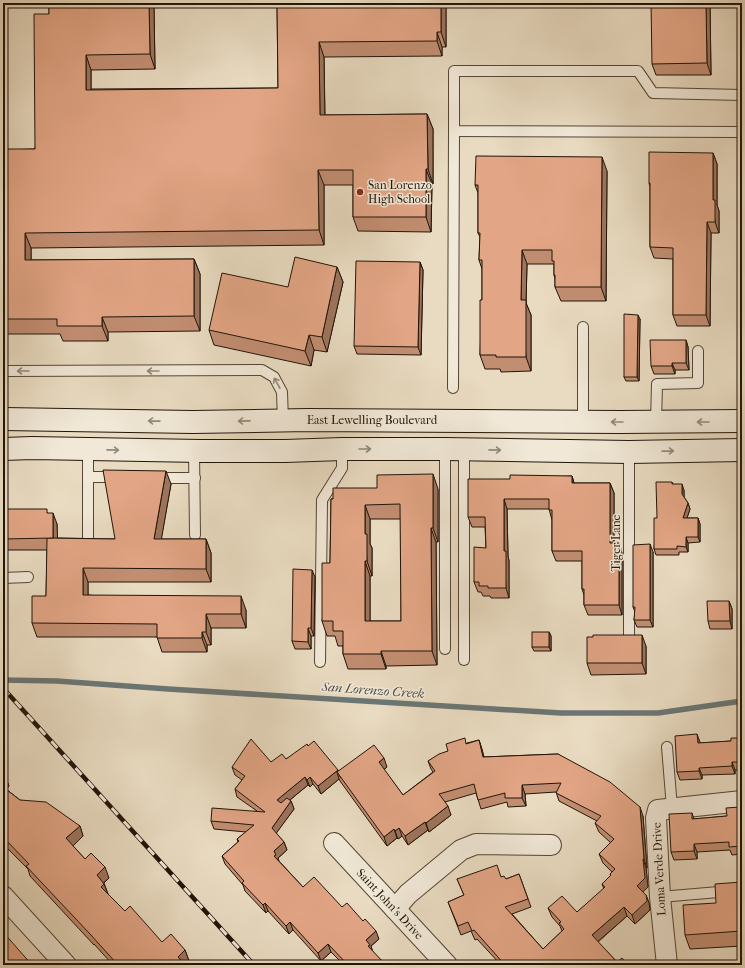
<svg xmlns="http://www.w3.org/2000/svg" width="745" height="968" font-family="'IM FELL French Canon',serif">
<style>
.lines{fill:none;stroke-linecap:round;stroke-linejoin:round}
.stream{stroke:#6b7675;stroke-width:5.5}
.lane-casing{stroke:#534636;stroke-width:12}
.street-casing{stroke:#534636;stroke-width:22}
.secondary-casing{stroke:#211408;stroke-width:24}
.lane{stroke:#f1e8d7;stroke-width:10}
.street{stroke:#f1e8d7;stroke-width:20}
.secondary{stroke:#f1e8d7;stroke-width:22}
.rail-casing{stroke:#211408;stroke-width:4.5}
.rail{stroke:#f1e8d7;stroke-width:3;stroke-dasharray:9;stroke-linecap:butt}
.wall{fill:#c28e72;stroke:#211408;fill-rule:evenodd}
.shaded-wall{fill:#9e745d;stroke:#211408}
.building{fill:#e2a585;stroke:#211408;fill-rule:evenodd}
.oneway{stroke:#93897a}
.poi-dot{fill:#8f2418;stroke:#f1e8d7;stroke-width:1.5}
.labels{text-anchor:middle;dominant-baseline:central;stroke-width:3;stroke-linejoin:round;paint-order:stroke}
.poi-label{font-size:12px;fill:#211408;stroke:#f1e8d7;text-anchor:start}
.street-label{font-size:12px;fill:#211408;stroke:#f1e8d7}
.water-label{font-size:13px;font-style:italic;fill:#4c4d48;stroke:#f1e8d7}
</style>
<rect width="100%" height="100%" fill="#e9dbc1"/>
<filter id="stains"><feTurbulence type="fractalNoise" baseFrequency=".005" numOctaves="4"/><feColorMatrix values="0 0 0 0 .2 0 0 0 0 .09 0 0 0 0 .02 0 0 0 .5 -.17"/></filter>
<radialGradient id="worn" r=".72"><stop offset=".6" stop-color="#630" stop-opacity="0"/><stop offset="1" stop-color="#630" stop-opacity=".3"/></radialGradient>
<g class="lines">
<path class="stream" d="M 3,680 L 57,681 L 168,689 L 561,713 L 658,713 L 742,701"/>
<g class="lane-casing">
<g id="lane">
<path d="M 742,95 L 653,93 L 638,71 L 454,71 L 454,131 L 742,132"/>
<path d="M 583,327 L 583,422"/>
<path d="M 3,371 L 262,370 L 274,377 L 282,392 L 283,421"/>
<path d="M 453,388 L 454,131"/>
<path d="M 656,422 L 657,384 L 698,383 L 698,351"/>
<path d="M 88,449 L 88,546"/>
<path d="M 194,451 L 195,535"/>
<path d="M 629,452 L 629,635"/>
<path d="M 88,477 L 118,477"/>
<path d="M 156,478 L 195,478"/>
<path d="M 3,578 L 28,577"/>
<path d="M 445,649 L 445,449"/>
<path d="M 464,660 L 464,450"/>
<path d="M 320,662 L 322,500 L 342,468 L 342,449"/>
<path d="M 667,747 L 672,808"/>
<path d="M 660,897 L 742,890"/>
</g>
</g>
<g class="street-casing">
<g id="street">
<path d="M 334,843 L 447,965"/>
<path d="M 3,896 L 66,965"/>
<path d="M 395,909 L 408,894 L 461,850 L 476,844 L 551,845"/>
<path d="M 667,965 L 660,897 L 656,818 L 658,810 L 742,801"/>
</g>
</g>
<g class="secondary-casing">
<g id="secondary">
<path d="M 3,419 L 193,422 L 308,420 L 620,422 L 742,421"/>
<path d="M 3,449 L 32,448 L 201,451 L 285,451 L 342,449 L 445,449 L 629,452 L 742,450"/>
</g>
</g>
<use href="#lane" class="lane"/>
<use href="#street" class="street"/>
<use href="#secondary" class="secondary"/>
<g class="rail-casing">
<path id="rail" d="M 3,688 L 254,965"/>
</g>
<use href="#rail" class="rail"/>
</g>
<g class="wall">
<path d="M 49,3 L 152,3 L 154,8 L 155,69 L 91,70 L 91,89 L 278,88 L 277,3 L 446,3 L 446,47 L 442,47 L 442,56 L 324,57 L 325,115 L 427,114 L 433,129 L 433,184 L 432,184 L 431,232 L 358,231 L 353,217 L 353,185 L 324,185 L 324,245 L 31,248 L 31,260 L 194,259 L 200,274 L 200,331 L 108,332 L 108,341 L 63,341 L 60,334 L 3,334 L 3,150 L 35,149 L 49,14 Z"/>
<path d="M 710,3 L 711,75 L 656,75 L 652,64 Z"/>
<path d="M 713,153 L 717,164 L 717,205 L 719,211 L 719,233 L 711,233 L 710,326 L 677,326 L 673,315 L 673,259 L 654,258 L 650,247 L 650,187 L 649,183 Z"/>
<path d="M 607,171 L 606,301 L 561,301 L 555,287 L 555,279 L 554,275 L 554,264 L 527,264 L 526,303 L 531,315 L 531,371 L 501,372 L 500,369 L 485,369 L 480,355 L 482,300 L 482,269 L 479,260 L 480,237 L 478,233 L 478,193 L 475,185 Z"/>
<path d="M 420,262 L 423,270 L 421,355 L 357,354 L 354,346 Z"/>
<path d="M 337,267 L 343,282 L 327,352 L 314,350 L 311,366 L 214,345 L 209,330 Z"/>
<path d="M 640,319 L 639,381 L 626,381 L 624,377 Z"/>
<path d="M 686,340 L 688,347 L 689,370 L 675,370 L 675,374 L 654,374 L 651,366 Z"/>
<path d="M 572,476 L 574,483 L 610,483 L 614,493 L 614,543 L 622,553 L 622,615 L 588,615 L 584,605 L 584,595 L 582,589 L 582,561 L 556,561 L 552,551 L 552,520 L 549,509 L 507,509 L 508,556 L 509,561 L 509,598 L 491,598 L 490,596 L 483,596 L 481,592 L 478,592 L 474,582 L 486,548 L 485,527 L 472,527 L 468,517 L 510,479 Z"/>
<path d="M 672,482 L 673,484 L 684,490 L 684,497 L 688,503 L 690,509 L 687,518 L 698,518 L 700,524 L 700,542 L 688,543 L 688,552 L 679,552 L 679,555 L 656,555 L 654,549 L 657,518 Z"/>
<path d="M 171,484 L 161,539 L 206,539 L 211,553 L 211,582 L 88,582 L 88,595 L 246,610 L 246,628 L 211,628 L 211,645 L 207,645 L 207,652 L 162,652 L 157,637 L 37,637 L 32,623 L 46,596 L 47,550 L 3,550 L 3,509 L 48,513 L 57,524 L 57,538 L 115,539 Z"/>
<path d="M 438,489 L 438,542 L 436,542 L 437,665 L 386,666 L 386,669 L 348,669 L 343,654 L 343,646 L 338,646 L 335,636 L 327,636 L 322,621 L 330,563 L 331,499 ZM 370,519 L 401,519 L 401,621 L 370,621 L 370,576 L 372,576 L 372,548 L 370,544 Z"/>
<path d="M 653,552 L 653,627 L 637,627 L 634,620 L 635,612 L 633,607 Z"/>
<path d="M 315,577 L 314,636 L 311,636 L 311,649 L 295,649 L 292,641 Z"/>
<path d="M 729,601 L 732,609 L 732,629 L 710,629 L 708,621 Z"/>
<path d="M 549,632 L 551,636 L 551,651 L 534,651 L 532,647 Z"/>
<path d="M 646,646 L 646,674 L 591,675 L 587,663 Z"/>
<path d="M 742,738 L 742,770 L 735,770 L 735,774 L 702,775 L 702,779 L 680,780 L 677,772 L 700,743 L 731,741 Z"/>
<path d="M 479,740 L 484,757 L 558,754 L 643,816 L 647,868 L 646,868 L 648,887 L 643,892 L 646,895 L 649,903 L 650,910 L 635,924 L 627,916 L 598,942 L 617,962 L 628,965 L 501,965 L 477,939 L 475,940 L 471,931 L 461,935 L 448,902 L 464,895 L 457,879 L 501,877 L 506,879 L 519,874 L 531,907 L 512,914 L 543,949 L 562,931 L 560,926 L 552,917 L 548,908 L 577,912 L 604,889 L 602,884 L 611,876 L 610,874 L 612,872 L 603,863 L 599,854 L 611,843 L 599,832 L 595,823 L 597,821 L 559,801 L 556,792 L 525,794 L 526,806 L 508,807 L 507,802 L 481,809 L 476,793 L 445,802 L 451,815 L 429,832 L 428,830 L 408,845 L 402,836 L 398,839 L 397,838 L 387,846 L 340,781 L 339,779 L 321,794 L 313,784 L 310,787 L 308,785 L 290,800 L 291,801 L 294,809 L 276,833 L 284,842 L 287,850 L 278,858 L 279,861 L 303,887 L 342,907 L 379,939 L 371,946 L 372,951 L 386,965 L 344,965 L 331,952 L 321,961 L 293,930 L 289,934 L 268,911 L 266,913 L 245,891 L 243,885 L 225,864 L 222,856 L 238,842 L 237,839 L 246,832 L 214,829 L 211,821 L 257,811 L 237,797 L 235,789 L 242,780 L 235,775 L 232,767 L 271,762 L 286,759 L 308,746 L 338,771 L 387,767 L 384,770 L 403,795 L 433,772 L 431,769 L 428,761 L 448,751 L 467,743 Z"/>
<path d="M 3,773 L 9,786 L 6,789 L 20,800 L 80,826 L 83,836 L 73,846 L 85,859 L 109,878 L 104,883 L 108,894 L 125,911 L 162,942 L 185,950 L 189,961 L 185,965 L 113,965 L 94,944 L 94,945 L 30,876 L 28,869 L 3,844 Z"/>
<path d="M 742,811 L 742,854 L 732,855 L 730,850 L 697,852 L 697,859 L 674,860 L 671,852 L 692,813 L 694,819 L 727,816 Z"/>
<path d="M 742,882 L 742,946 L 690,949 L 685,935 L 716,903 Z"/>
</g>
<g class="shaded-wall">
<path d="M 149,3 L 152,3 L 154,8 L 155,69 L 150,54 Z"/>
<path d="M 441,3 L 446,3 L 446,47 L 441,32 Z"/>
<path d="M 706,3 L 710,3 L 711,75 L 707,63 Z"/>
<path d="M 437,32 L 442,47 L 442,56 L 437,41 Z"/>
<path d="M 319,42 L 324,57 L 325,130 L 320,115 Z"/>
<path d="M 86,55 L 91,70 L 91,104 L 86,90 Z"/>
<path d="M 427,114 L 433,129 L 433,184 L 428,169 Z"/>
<path d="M 713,153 L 717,164 L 717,205 L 719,211 L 719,233 L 715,222 L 713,200 Z"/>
<path d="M 602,157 L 607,171 L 606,301 L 601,287 Z"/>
<path d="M 426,169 L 432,184 L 431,232 L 426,217 Z"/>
<path d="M 318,170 L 324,185 L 324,245 L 319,230 Z"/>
<path d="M 707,222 L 711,233 L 710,326 L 706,315 Z"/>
<path d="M 25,233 L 31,248 L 31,275 L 25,260 Z"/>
<path d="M 522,250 L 527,264 L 526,303 L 531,315 L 531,371 L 526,357 L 521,300 Z"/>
<path d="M 194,259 L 200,274 L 200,331 L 194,316 Z"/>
<path d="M 420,262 L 423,270 L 421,355 L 418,347 Z"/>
<path d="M 337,267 L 343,282 L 327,352 L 322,337 Z"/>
<path d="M 638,315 L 640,319 L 639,381 L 637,377 Z"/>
<path d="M 102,317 L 108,332 L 108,341 L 102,326 Z"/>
<path d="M 309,335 L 314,350 L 311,366 L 305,351 Z"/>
<path d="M 686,340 L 688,347 L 689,370 L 686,363 Z"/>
<path d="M 672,363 L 675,370 L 675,374 L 672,366 Z"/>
<path d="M 166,471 L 171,484 L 159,553 L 154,539 Z"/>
<path d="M 433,474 L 438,489 L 438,542 L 433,528 Z"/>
<path d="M 572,476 L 575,486 L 572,483 Z"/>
<path d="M 610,483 L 614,493 L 614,553 L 610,543 Z"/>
<path d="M 682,484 L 684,490 L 684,500 L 682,494 Z"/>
<path d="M 504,499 L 507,509 L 508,556 L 509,561 L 509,598 L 506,588 L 504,551 Z"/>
<path d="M 688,503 L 690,509 L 685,524 L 683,518 Z"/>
<path d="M 365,505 L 370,519 L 370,544 L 372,548 L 372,576 L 367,561 L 365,534 Z"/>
<path d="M 53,513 L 57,524 L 58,550 L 53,538 Z"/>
<path d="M 698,518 L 700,524 L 700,542 L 698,537 Z"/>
<path d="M 431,528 L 436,542 L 437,665 L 432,651 Z"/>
<path d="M 686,537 L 688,543 L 688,552 L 686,547 Z"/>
<path d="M 206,539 L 211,553 L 211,582 L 206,569 Z"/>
<path d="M 619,543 L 622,553 L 622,615 L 619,605 Z"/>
<path d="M 650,544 L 653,552 L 653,627 L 650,620 Z"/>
<path d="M 365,561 L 370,576 L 370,636 L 365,621 Z"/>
<path d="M 83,568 L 88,582 L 88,609 L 83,595 Z"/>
<path d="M 312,570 L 315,577 L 314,636 L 311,628 Z"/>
<path d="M 241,596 L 246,610 L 246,628 L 241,614 Z"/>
<path d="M 729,601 L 732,609 L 732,629 L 730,621 Z"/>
<path d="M 206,614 L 211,628 L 211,645 L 206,632 Z"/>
<path d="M 308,628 L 311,636 L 311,649 L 308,642 Z"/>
<path d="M 202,632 L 207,645 L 207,652 L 202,638 Z"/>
<path d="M 549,632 L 551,636 L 551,651 L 549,647 Z"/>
<path d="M 642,635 L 646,646 L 646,674 L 642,663 Z"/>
<path d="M 381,651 L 386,666 L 386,669 L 381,654 Z"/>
<path d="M 697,734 L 700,742 L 701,751 L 698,743 Z"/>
<path d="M 479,740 L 482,749 L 486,766 L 483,757 Z"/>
<path d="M 384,758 L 387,767 L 382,771 L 379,762 Z"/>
<path d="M 732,762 L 735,770 L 735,774 L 732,766 Z"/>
<path d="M 699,768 L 702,775 L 702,779 L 699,771 Z"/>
<path d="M 338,770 L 341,778 L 337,772 L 339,779 L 321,794 L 318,786 Z"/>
<path d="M 5,775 L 9,786 L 3,793 L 3,778 Z"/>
<path d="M 305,777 L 308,785 L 280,808 L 277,800 Z"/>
<path d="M 310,777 L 313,784 L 310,787 L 307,780 Z"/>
<path d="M 522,785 L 525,794 L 526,806 L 522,798 Z"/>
<path d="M 291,801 L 294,809 L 275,835 L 272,828 Z"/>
<path d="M 448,806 L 451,815 L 429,832 L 426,823 Z"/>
<path d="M 640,807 L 643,816 L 647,868 L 644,859 Z"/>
<path d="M 425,822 L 428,830 L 408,845 L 405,836 Z"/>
<path d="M 80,826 L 83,836 L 70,849 L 66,838 Z"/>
<path d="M 399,828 L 402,836 L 398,839 L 395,831 Z"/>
<path d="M 394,829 L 397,838 L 387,846 L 384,837 Z"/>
<path d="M 284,842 L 287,850 L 278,858 L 279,862 L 274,856 L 274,851 Z"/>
<path d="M 694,844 L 697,852 L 697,859 L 694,851 Z"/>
<path d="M 643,859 L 646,868 L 648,887 L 640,895 L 637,886 Z"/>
<path d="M 105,867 L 109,878 L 100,886 L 97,875 Z"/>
<path d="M 104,884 L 108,894 L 101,887 Z"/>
<path d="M 646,895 L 649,903 L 650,910 L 635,924 L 632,915 Z"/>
<path d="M 265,903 L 268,911 L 266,913 L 263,905 Z"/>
<path d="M 624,907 L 627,916 L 595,944 L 592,935 Z"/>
<path d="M 290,922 L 293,930 L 289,934 L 286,926 Z"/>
<path d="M 376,931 L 379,939 L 371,946 L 373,952 L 371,954 L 366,940 Z"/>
<path d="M 328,944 L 331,952 L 321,961 L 318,953 Z"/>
<path d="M 185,950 L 189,961 L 184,965 L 178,957 Z"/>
</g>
<g class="building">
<path d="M 49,3 L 149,3 L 150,54 L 86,55 L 86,90 L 278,88 L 277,3 L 441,3 L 441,32 L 437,32 L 437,41 L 319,42 L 320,115 L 427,114 L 428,169 L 426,169 L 426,217 L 353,217 L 353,170 L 318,170 L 319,230 L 25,233 L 25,260 L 194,259 L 194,316 L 102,317 L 102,326 L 57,326 L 57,319 L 3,319 L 3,150 L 8,150 L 8,149 L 35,149 L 34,14 L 49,14 Z"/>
<path d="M 651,3 L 706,3 L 707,63 L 652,64 Z"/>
<path d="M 649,152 L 713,153 L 713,200 L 715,200 L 715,222 L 707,222 L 706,315 L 673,315 L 673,248 L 650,247 L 650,183 L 649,183 Z"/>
<path d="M 476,156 L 602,157 L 601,287 L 555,287 L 555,275 L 554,275 L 554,261 L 552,261 L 552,250 L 522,250 L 521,300 L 526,300 L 526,357 L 496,357 L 496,355 L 480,355 L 480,300 L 482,300 L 482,260 L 479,260 L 480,233 L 478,233 L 478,185 L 475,185 Z"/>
<path d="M 295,257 L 337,267 L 322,337 L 309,335 L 305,351 L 209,330 L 222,273 L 288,287 Z"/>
<path d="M 356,261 L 420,262 L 418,347 L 354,346 Z"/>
<path d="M 624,314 L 638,315 L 637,377 L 624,377 Z"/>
<path d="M 650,340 L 686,340 L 686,363 L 672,363 L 672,366 L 651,366 Z"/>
<path d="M 103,470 L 166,471 L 154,539 L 206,539 L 206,569 L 83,568 L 83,595 L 241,596 L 241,614 L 206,614 L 206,632 L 202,632 L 202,638 L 157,638 L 157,624 L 32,623 L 32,596 L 46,596 L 47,538 L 115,539 Z"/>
<path d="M 433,474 L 433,528 L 431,528 L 432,651 L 381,651 L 381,654 L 343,654 L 343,631 L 333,631 L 333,621 L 322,621 L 322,563 L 330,563 L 331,499 L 333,499 L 333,488 L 377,488 L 377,475 ZM 400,504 L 401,621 L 365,621 L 365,561 L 367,561 L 367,534 L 365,534 L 365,505 Z"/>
<path d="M 510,475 L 572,476 L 572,483 L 610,483 L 610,543 L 619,543 L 619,605 L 584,605 L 584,589 L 582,589 L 582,551 L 552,551 L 552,510 L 549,510 L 549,499 L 504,499 L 504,551 L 506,551 L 506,588 L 488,588 L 488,586 L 479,586 L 479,582 L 474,582 L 474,547 L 486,548 L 485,517 L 468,517 L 468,479 L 510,479 Z"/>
<path d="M 741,478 L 742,478 L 742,516 Z"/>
<path d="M 656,482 L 672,482 L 672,484 L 682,484 L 682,494 L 688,503 L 683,518 L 698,518 L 698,537 L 686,537 L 686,547 L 677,546 L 677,549 L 654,549 L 654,518 L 657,518 Z"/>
<path d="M 3,509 L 47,509 L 47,513 L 53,513 L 53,538 L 3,539 Z"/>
<path d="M 650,544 L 650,620 L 634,620 L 635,607 L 633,607 L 633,545 Z"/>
<path d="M 293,569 L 312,570 L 311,628 L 308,628 L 308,642 L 292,641 Z"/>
<path d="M 707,601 L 729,601 L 730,621 L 708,621 Z"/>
<rect x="532" y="632" width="17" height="15"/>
<path d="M 593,635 L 642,635 L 642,663 L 587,663 L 587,637 L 593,637 Z"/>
<path d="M 697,734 L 698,743 L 731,741 L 731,738 L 742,738 L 742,762 L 732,762 L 732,766 L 699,768 L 699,771 L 677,772 L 675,736 Z"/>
<path d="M 465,738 L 466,744 L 479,740 L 483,757 L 558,754 L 610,782 L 640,807 L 644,859 L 643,859 L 645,878 L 637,886 L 646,895 L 647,901 L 632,915 L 624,907 L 592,935 L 617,962 L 622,958 L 628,965 L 505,965 L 474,930 L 472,931 L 468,922 L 458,926 L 448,902 L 464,895 L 457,879 L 497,865 L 501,877 L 504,876 L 506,879 L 519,874 L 528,899 L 505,907 L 543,949 L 564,929 L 559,923 L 561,922 L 548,908 L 562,896 L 577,912 L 605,887 L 602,884 L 611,875 L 610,874 L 615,869 L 599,854 L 614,839 L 595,823 L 601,816 L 556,793 L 561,783 L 522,785 L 522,798 L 505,798 L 505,793 L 478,800 L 474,784 L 439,794 L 448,806 L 426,823 L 425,822 L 405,836 L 399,828 L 395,831 L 394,829 L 384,837 L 337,772 L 374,745 L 384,758 L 379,762 L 403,795 L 435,771 L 428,761 L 439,754 L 448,751 L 446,744 Z"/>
<path d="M 251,739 L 271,762 L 282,754 L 286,759 L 307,744 L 308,746 L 314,741 L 338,770 L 318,786 L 310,777 L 307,780 L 305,777 L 277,800 L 281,803 L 287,798 L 291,801 L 272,828 L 284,842 L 274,851 L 276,855 L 274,856 L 303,887 L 314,877 L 342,907 L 347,903 L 363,921 L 365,919 L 376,931 L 366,940 L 370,945 L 368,946 L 386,965 L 348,965 L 328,944 L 318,953 L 290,922 L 286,926 L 265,903 L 263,905 L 242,883 L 244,881 L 222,856 L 239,841 L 237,839 L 254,825 L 211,821 L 212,808 L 265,812 L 235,789 L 245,776 L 232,767 Z"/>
<path d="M 3,773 L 5,775 L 3,778 Z"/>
<path d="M 3,787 L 20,800 L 46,802 L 80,826 L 66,838 L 85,859 L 91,853 L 105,867 L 97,875 L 104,884 L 101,887 L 125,911 L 130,906 L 162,942 L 171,934 L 185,950 L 178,957 L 185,965 L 118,965 L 90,934 L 26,866 L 29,864 L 3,837 Z"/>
<path d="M 740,807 L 741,812 L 742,812 L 742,846 L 729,847 L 729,842 L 694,844 L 694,851 L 671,852 L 669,814 L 692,813 L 692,819 L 727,816 L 726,808 Z"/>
<path d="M 742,882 L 742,931 L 685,935 L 683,905 L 716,903 L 715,884 Z"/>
<path d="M 3,932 L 32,965 L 3,965 Z"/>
</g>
<defs><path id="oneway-shaft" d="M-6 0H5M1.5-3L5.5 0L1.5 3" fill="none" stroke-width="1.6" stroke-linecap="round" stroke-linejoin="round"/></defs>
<g class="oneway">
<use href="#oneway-shaft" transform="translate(23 371) rotate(180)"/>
<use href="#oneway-shaft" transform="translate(153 371) rotate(180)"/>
<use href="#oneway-shaft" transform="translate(277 383) rotate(-119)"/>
<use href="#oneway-shaft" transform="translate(154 421) rotate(-179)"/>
<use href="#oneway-shaft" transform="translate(244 421) rotate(179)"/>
<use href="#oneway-shaft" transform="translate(617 422) rotate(-180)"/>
<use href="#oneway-shaft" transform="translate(703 422) rotate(180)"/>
<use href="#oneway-shaft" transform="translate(365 449)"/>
<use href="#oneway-shaft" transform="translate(113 450) rotate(1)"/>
<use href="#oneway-shaft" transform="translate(495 450) rotate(1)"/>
<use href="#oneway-shaft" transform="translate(668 451) rotate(-1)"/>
</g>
<circle class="poi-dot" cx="360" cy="192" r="4"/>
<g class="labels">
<g class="poi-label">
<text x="368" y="185">San Lorenzo<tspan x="368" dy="14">High School</tspan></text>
</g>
<g class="street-label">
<text x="372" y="420">East Lewelling Boulevard</text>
<text transform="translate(616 543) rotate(-90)">Tiger Lane</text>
<text transform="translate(659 869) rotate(-93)">Loma Verde Drive</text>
<text transform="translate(390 904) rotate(47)">Saint John's Drive</text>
</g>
<g class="water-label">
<text transform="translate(373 690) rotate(4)">San Lorenzo Creek</text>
</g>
</g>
<rect width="745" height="968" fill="none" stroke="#e9dbc1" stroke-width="16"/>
<rect x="4" y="4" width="737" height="960" fill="none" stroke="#211408" stroke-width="2"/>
<rect x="8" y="8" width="729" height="952" fill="none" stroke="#211408"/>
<rect width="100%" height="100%" filter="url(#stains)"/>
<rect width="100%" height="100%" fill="url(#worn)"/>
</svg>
